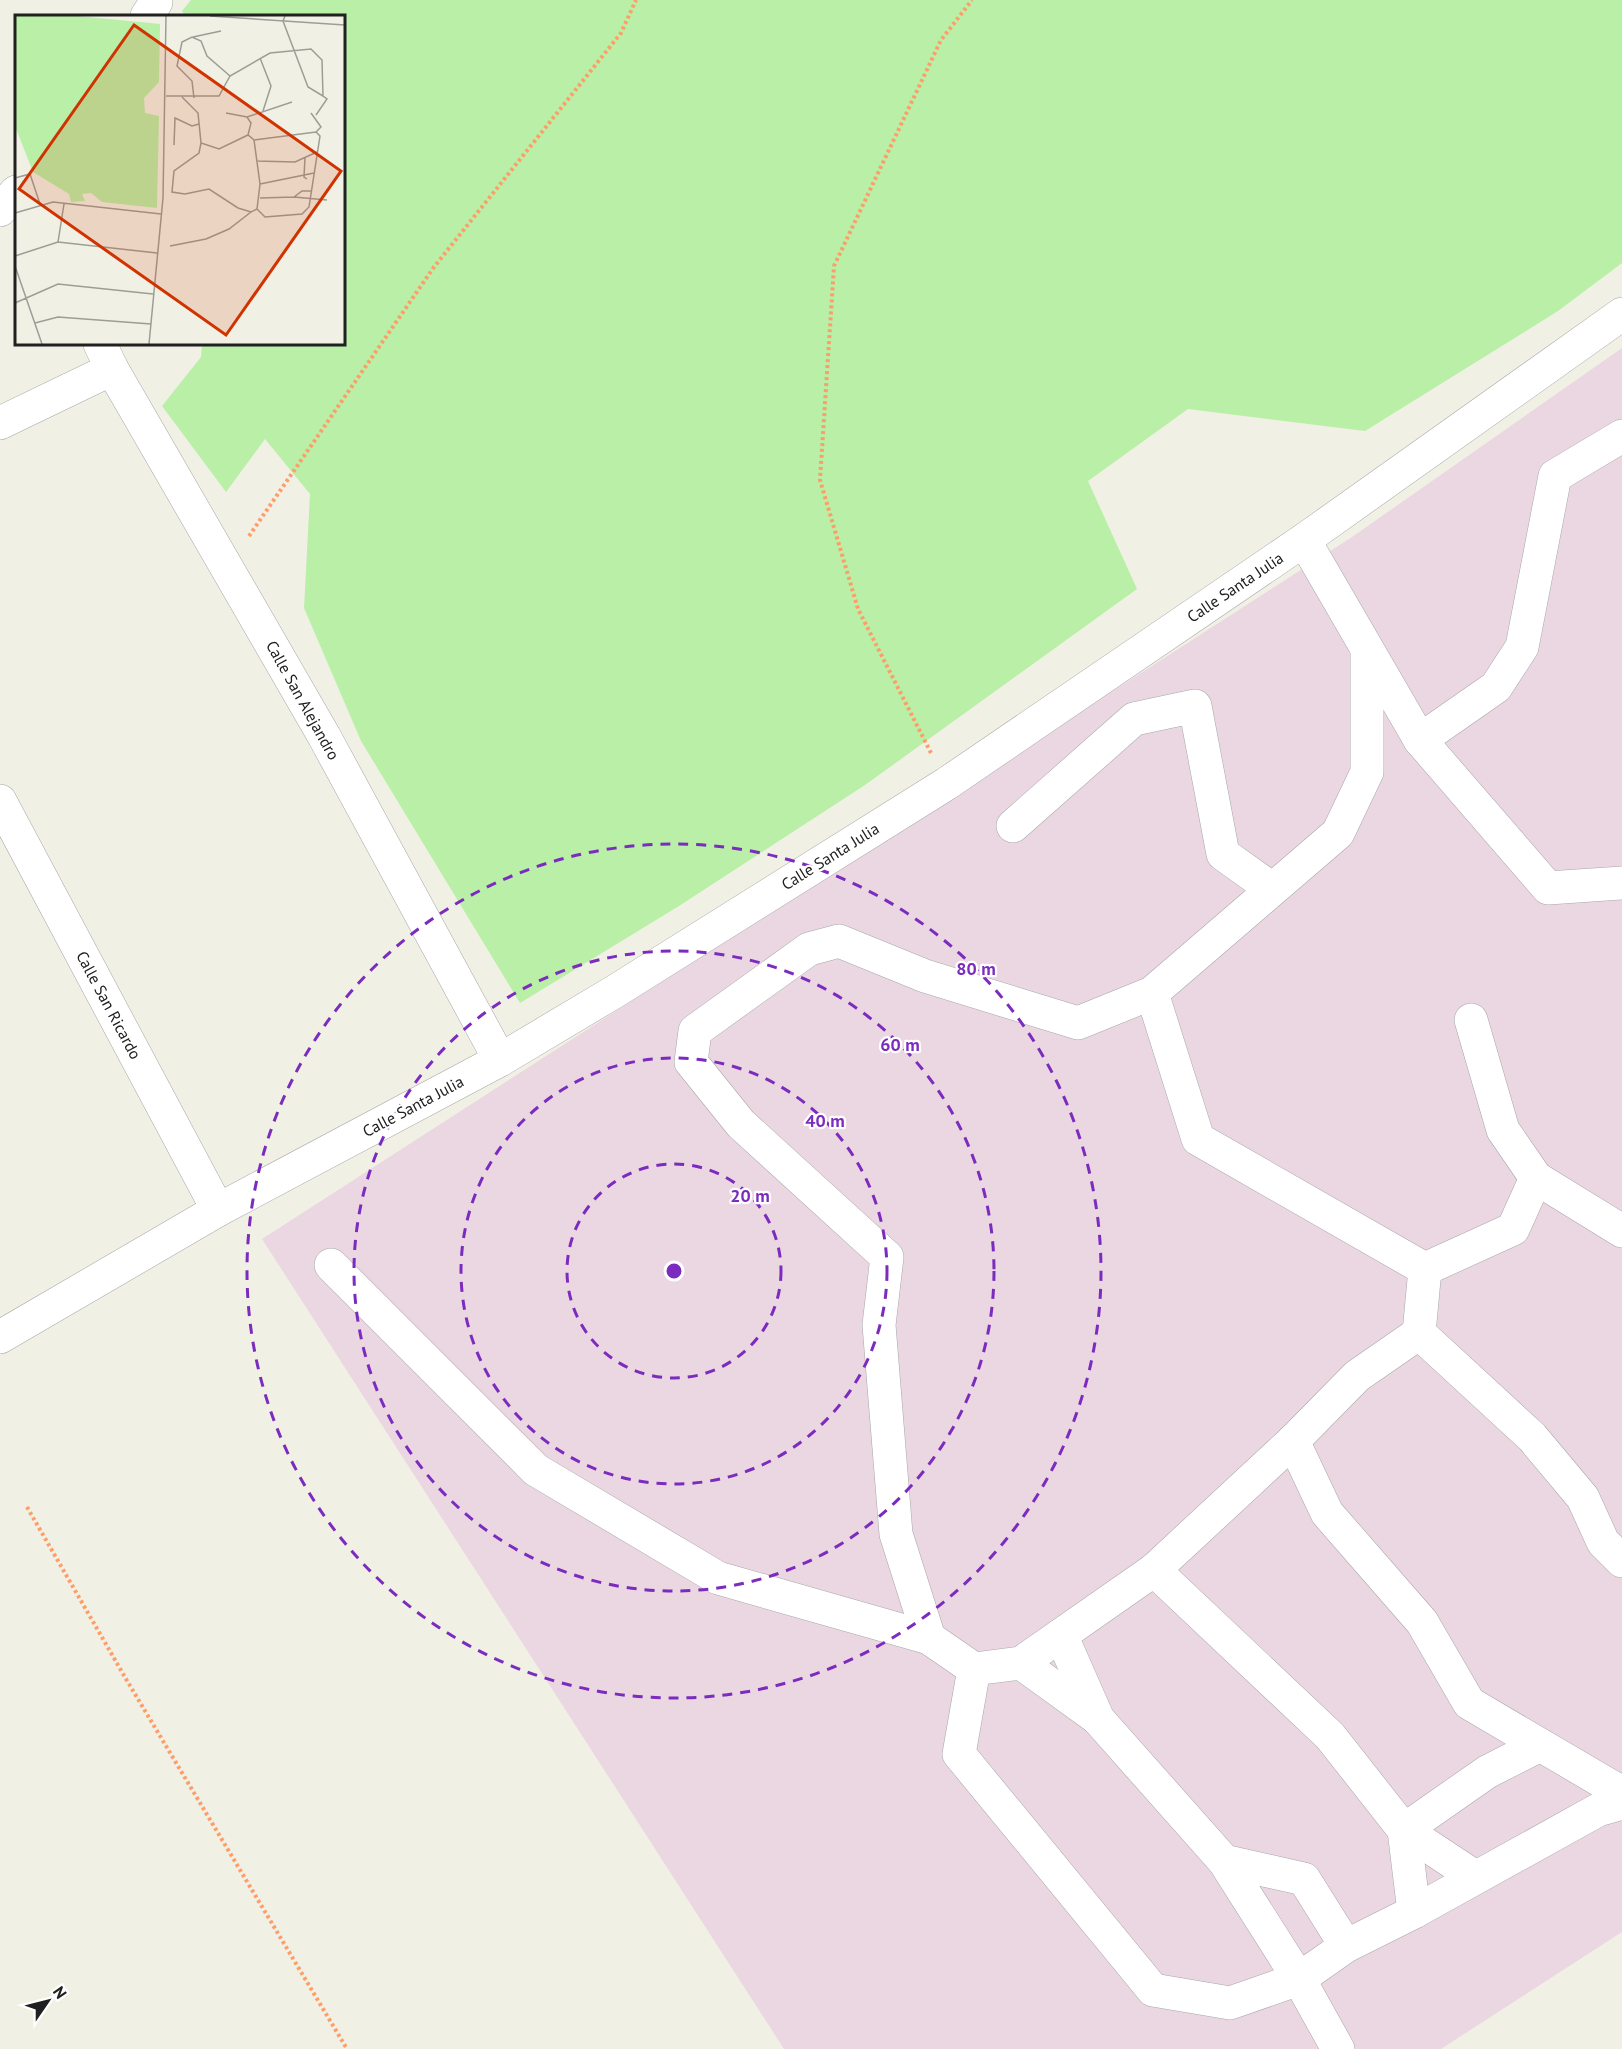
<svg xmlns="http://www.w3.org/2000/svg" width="1622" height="2049" font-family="'PT Sans',sans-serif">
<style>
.industrial{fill:#ebd7e2}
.grass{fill:#b9efa7}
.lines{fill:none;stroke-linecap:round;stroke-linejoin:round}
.minor-casing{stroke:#a7a7a7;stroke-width:34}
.path{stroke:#ff9d69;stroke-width:4;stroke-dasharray:3 3;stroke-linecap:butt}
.minor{stroke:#fff;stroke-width:33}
.ring{fill:none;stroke:#7b2cbf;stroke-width:3;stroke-dasharray:10 8}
.labels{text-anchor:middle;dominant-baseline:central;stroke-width:4.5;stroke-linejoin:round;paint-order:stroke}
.street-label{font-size:16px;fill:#202020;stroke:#fff}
.inset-road{fill:none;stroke:#9d9d96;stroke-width:1.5}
.view{fill:#d03300;fill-opacity:0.15;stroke:#d03300;stroke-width:3}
.inset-edge{fill:none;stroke:#202020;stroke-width:3}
.centre{fill:#7b2cbf;stroke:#fff;stroke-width:3}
.ring-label{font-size:18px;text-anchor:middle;font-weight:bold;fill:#7b2cbf;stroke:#fff;stroke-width:4.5;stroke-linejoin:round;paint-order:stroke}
</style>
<rect width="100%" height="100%" fill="#f1f0e5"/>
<path class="industrial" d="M 1622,348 L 1622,1932 L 1441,2049 L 784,2049 L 262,1239 L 1352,537 Z"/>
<path class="grass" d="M 191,0 L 1622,0 L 1622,263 L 1558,311 L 1365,431 L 1188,409 L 1088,481 L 1137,589 L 865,785 L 679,906 L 520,1003 L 361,741 L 304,608 L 310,494 L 265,439 L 226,492 L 162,406 L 201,357 L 202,344 L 344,344 L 344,16 L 185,16 L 182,11 Z"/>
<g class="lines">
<g class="minor-casing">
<g id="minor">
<path d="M 147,16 L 156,2 L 154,0"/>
<path d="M 0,210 L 16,192"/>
<path d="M 100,344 L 112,369 L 324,736 L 500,1060"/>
<path d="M 0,423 L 112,369"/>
<path d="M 1304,540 L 1420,740 L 1548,888 L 1622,883"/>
<path d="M 1420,740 L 1496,687 L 1522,647 L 1555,476 L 1622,436"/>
<path d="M 0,801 L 218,1210"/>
<path d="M 1013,826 L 1134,719 L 1195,706 L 1223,854 L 1272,889"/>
<path d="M 1152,993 L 1078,1023 L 925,976 L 839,941 L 809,949 L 695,1031 L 691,1062 L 741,1124 L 887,1257 L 879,1325 L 896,1534 L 929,1638 L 974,1669 L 1021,1663 L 1154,1570 L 1293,1441 L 1357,1376 L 1419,1333 L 1425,1269 L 1198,1139 L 1152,993 L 1338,833 L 1367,772 L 1367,650"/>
<path d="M 1471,1020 L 1503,1130 L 1536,1178 L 1622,1231"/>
<path d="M 331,1265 L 536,1470 L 718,1578 L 929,1638"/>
<path d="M 1425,1269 L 1513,1229 L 1536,1178"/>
<path d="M 1419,1333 L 1532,1437 L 1583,1498 L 1603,1542 L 1622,1561"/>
<path d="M 0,1337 L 218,1210 L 500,1060 L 614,992 L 946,784 L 1304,540 L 1622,314"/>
<path d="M 1293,1441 L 1327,1513 L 1422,1622 L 1469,1703 L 1622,1793"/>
<path d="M 1154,1570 L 1330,1736 L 1404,1830 L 1475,1877"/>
<path d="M 1061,1635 L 1098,1719 L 1224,1861 L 1304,1879 L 1346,1946"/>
<path d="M 1021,1663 L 1097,1718"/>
<path d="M 974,1669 L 959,1754 L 1153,1990 L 1230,2003 L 1299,1979 L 1346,1946 L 1414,1912 L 1598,1810 L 1622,1803"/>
<path d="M 1224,1861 L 1299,1979 L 1338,2049"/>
<path d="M 1414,1912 L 1404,1830 L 1487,1772 L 1540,1745"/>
</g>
</g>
<g class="path">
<path d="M 249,536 L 434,267 L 621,33 L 636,0"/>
<path d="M 931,753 L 858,609 L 820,480 L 834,266 L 941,40 L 972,0"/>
<path d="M 27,1507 L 126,1679 L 347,2049"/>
</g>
<use href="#minor" class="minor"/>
</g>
<g class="ring">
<circle cx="674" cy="1271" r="107"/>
<circle cx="674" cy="1271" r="213"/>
<circle cx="674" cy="1271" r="320"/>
<circle cx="674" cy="1271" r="427"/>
</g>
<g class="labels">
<g class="street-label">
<text transform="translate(1235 587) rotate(-34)">Calle Santa Julia</text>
<text transform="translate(303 700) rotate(61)">Calle San Alejandro</text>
<text transform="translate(830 856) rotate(-32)">Calle Santa Julia</text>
<text transform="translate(109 1005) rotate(62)">Calle San Ricardo</text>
<text transform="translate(413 1106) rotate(-28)">Calle Santa Julia</text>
</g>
</g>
<g transform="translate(15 15)">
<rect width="330" height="330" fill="#f1f0e5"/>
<path d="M 0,1 L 63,1 L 145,9 L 144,67 L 129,83 L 130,98 L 144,101 L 142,193 L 87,187 L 76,178 L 67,179 L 70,186 L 56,187 L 54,179 L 18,157 L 0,111 Z" fill="#b9efa7"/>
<path class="inset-road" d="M 195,1 L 330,10M 270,1 L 268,6 L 293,72 L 308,81M 178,22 L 206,16M 245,43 L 256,71 L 248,96M 151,81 L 204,81 L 215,61 L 255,38 L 296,34 L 307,45 L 308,81 L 312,84 L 301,100M 167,82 L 183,98 L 186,128 L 204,134 L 233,120 L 239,125 L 245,169 L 242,194 L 236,197 L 223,193 L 194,174 L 170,179 L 157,177 L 159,156 L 184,138 L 186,128M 179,83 L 177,66 L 162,51 L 167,27 L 177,22 L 186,26 L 192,41 L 215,61M 211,98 L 232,102 L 277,87M 232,102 L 236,108 L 233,120M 239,125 L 301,117M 159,130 L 160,103 L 177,111 L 184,109M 290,142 L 289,162 L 292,164M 241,146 L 280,147 L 302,137M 0,163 L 15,159 L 25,189M 245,169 L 299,158M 279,182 L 312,185M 245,183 L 279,182 L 287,176 L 296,176M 242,194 L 250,202 L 287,199 L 294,192 L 305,121 L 301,117 L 306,112 L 296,98M 0,198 L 38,187 L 146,199M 43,227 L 49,189M 155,231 L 191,224 L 214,214 L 236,197M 0,241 L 43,227 L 142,238M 0,251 L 27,329M 0,288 L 43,269 L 138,279M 20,308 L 43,302 L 136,309M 134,329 L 148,183 L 151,1"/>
<path class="view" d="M 119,10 L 326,156 L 211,320 L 4,174 Z"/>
<rect width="330" height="330" class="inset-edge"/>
</g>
<circle cx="674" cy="1271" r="9" class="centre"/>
<g class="ring-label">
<text x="976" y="975">80 m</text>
<text x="900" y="1051">60 m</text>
<text x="825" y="1127">40 m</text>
<text x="750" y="1202">20 m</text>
</g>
<g transform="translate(48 2001) rotate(55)" stroke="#ffffff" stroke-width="4.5" paint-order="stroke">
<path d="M0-4.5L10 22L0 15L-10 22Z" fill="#202020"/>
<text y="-9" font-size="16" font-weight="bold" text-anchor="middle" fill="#202020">N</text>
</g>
</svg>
